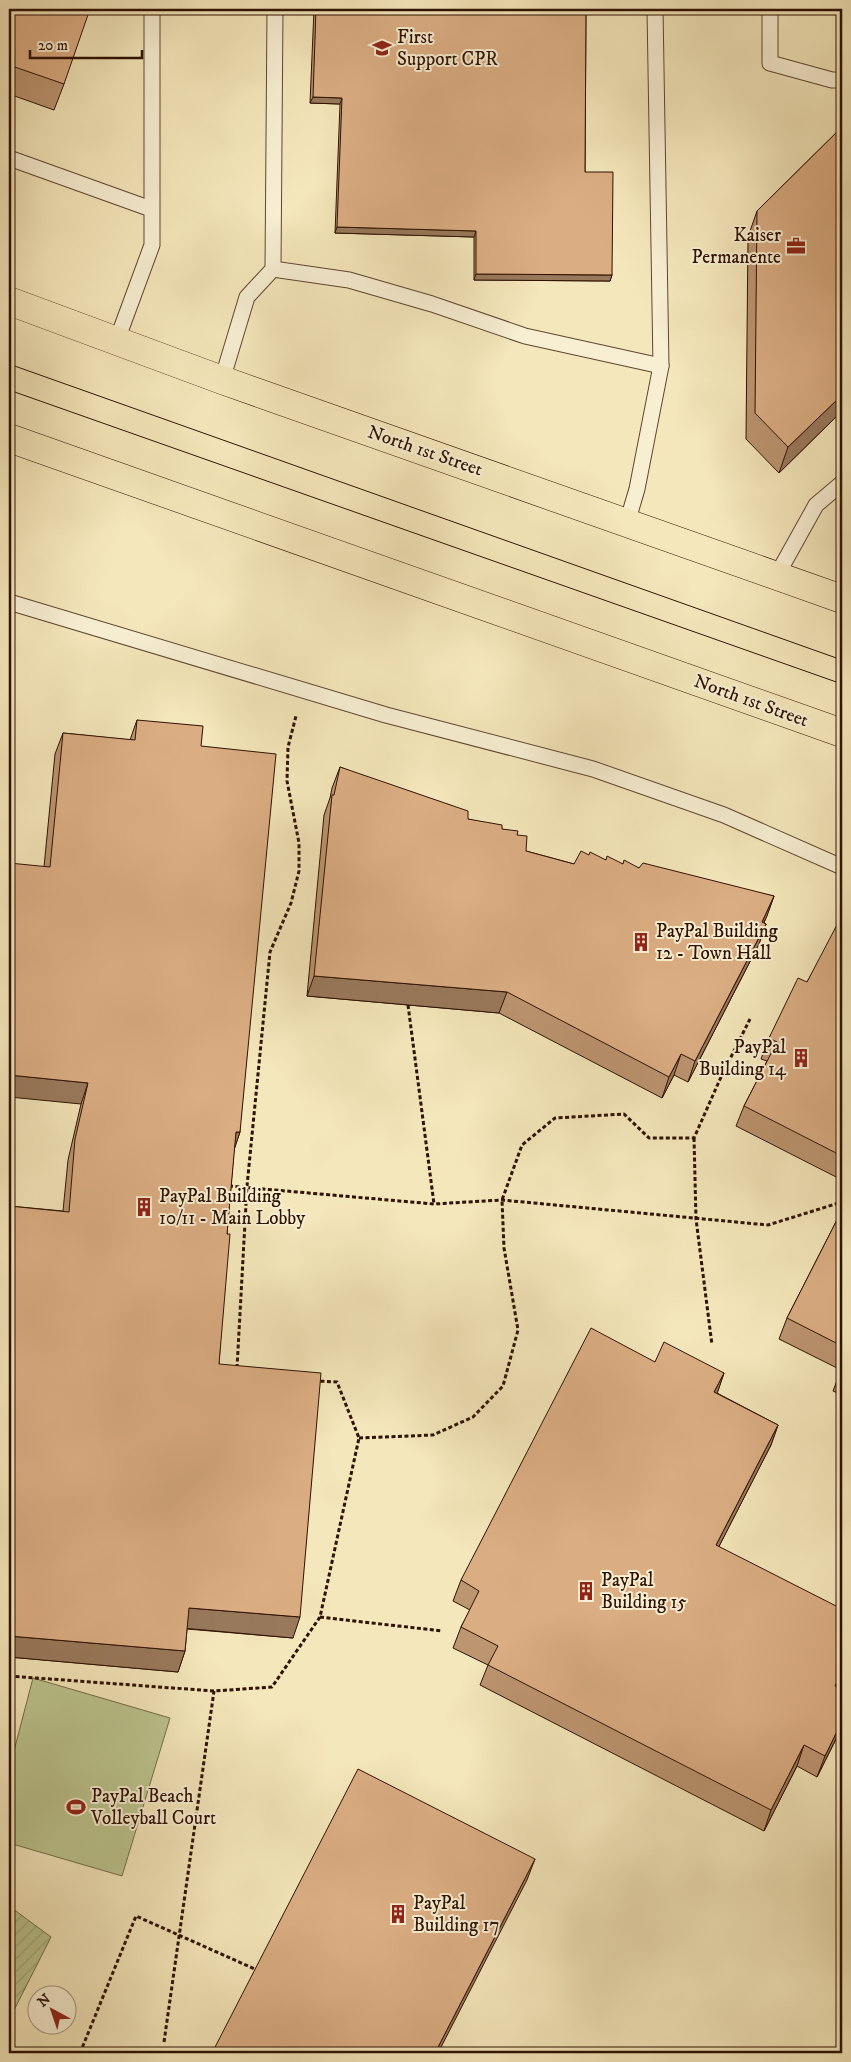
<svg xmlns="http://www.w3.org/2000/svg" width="851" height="2062" font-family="'IM FELL DW Pica',serif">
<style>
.garden{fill:url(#garden-furrows);stroke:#756b48}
.pitch{fill:#bcc58f;stroke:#756b48}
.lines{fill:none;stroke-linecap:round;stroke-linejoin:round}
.service-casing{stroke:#604630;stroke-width:17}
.primary-casing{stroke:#2e1102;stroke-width:29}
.path{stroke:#2e1102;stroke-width:3;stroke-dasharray:4 2.5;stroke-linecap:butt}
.service{stroke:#f8efd3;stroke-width:15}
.primary{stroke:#f4e7bb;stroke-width:28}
.tram{stroke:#2e1102;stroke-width:1}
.wall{fill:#bc9571;stroke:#2e1102}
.shaded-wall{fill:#99795c;stroke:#2e1102}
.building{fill:#dbad83;stroke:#2e1102}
.labels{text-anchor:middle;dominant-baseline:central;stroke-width:4;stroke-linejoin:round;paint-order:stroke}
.poi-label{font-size:19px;fill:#2e1102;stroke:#f8efd3;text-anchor:start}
.street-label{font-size:19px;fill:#2e1102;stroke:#f8efd3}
</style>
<defs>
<pattern id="garden-furrows" width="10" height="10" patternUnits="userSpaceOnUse" patternTransform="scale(1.25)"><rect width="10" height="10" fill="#bcc58f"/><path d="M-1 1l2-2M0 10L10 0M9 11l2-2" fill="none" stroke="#a2a87a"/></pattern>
</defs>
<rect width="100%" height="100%" fill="#f4e7bb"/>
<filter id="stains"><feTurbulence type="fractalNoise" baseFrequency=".004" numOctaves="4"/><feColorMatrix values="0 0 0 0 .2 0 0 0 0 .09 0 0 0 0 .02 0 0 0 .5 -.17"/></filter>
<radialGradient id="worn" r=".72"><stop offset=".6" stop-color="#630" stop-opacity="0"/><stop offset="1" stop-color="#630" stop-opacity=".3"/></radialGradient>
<path class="garden" d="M 9,1906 L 51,1937 L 9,2020 Z"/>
<path class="pitch" d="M 33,1678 L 170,1718 L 122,1876 L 9,1843 L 9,1770 Z"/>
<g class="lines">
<g class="service-casing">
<g id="service">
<path d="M 770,9 L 770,63 L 832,80 L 842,80"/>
<path d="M 9,158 L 151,209"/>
<path d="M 273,269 L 349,280 L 432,304 L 525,336 L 661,366"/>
<path d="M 117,340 L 152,245 L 152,9"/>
<path d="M 222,380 L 247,297 L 273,269 L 275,9"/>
<path d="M 627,523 L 637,489 L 661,366 L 655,9"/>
<path d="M 777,575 L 816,505 L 842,483"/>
<path d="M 9,602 L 386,715 L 593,769 L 724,815 L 842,867"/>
</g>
</g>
<g class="primary-casing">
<g id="primary">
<path d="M 9,301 L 222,380 L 842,599"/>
<path d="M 9,438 L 842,733"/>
</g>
</g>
<g class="path">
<path d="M 408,1005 L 434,1204"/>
<path d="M 694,1138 L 696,1219 L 712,1345"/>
<path d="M 229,1186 L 434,1204 L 502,1200 L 768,1225 L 842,1202"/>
<path d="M 237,1368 L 247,1186 L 270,952 L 291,903 L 299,871 L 299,843 L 287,781 L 288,747 L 296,716"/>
<path d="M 359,1438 L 433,1435 L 473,1417 L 503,1386 L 518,1330 L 504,1248 L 502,1200 L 522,1145 L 555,1118 L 624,1114 L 649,1138 L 694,1138 L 721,1077 L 750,1019"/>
<path d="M 320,1617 L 442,1631"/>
<path d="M 9,1676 L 214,1691 L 272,1687 L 320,1617 L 359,1438 L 337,1382 L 317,1381"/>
<path d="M 164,2042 L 214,1691"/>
<path d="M 80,2053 L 136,1916 L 257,1970"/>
</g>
<use href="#service" class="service"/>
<use href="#primary" class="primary"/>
<g class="tram">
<path d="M 9,364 L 842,660"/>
<path d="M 9,390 L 842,684"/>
</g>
</g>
<g class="wall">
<path d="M 9,9 L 64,84 L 54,110 L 9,94 Z"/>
<path d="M 314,9 L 586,9 L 585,172 L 612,275 L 610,281 L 474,280 L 474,237 L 335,233 L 340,104 L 310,103 Z"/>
<path d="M 842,127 L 842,411 L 779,473 L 746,439 L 748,237 L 757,211 Z"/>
<path d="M 137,720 L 201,746 L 240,1132 L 234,1149 L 227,1234 L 219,1364 L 293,1638 L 187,1629 L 185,1651 L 178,1672 L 9,1657 L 9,1206 L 63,1211 L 68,1160 L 81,1104 L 44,867 L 55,754 L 63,733 L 130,740 Z"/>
<path d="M 340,767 L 468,819 L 502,829 L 517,835 L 526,851 L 574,864 L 589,855 L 606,860 L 639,868 L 774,896 L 764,923 L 766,924 L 759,944 L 688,1082 L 674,1075 L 662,1098 L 499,1013 L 307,996 L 324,815 L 330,798 L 332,788 Z"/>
<path d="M 842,920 L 842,1180 L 736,1126 L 744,1106 L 767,1061 L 761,1059 L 769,1038 L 807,982 Z"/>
<path d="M 842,1210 L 842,1395 L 833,1391 L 841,1370 L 779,1339 L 787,1318 Z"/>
<path d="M 655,1362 L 724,1373 L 717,1393 L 778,1425 L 771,1445 L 719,1546 L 842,1677 L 837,1687 L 842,1727 L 817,1777 L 797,1766 L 764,1831 L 480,1685 L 488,1665 L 453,1648 L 461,1627 L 470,1610 L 453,1601 L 461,1580 Z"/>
</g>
<g class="shaded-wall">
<path d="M 313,97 L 342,98 L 340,104 L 310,103 Z"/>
<path d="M 337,227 L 476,231 L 474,237 L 335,233 Z"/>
<path d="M 476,274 L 612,275 L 610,281 L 474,280 Z"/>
<path d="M 842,395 L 842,411 L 779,473 L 788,447 Z"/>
<path d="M 774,896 L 767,916 L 754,942 L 762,922 Z"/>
<path d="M 766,924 L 759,944 L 688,1082 L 695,1061 Z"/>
<path d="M 314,976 L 507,992 L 499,1013 L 307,996 Z"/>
<path d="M 681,1054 L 674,1075 L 662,1098 L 669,1077 Z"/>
<path d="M 9,1075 L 88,1083 L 81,1104 L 9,1097 Z"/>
<path d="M 236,1132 L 240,1132 L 233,1153 Z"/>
<path d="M 724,1373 L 717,1394 L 714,1392 Z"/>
<path d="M 778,1425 L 771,1445 L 709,1566 L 716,1545 Z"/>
<path d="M 189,1608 L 300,1617 L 293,1638 L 182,1628 Z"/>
<path d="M 9,1636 L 185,1651 L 178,1672 L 9,1657 Z"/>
<path d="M 842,1671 L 842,1677 L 827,1706 L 835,1686 Z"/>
<path d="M 842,1721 L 842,1727 L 817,1777 L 825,1756 Z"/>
<path d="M 804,1745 L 797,1766 L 764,1831 L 771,1810 Z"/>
<path d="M 535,1859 L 527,1880 L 438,2053 L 435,2053 Z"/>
</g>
<g class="building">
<path d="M 9,9 L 90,9 L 64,84 L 9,65 Z"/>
<path d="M 316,9 L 586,9 L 585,172 L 613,172 L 612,275 L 476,274 L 476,231 L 337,227 L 342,98 L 313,97 Z"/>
<path d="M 842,127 L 842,395 L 788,447 L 755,413 L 757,211 Z"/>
<path d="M 137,720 L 203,726 L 201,746 L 276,754 L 240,1132 L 236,1132 L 227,1234 L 230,1234 L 219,1364 L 321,1373 L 300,1617 L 189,1608 L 185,1651 L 9,1636 L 9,1206 L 69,1212 L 75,1139 L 88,1083 L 9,1075 L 9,863 L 50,867 L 63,733 L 135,740 Z"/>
<path d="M 340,767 L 468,811 L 468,819 L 502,825 L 502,829 L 518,831 L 517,835 L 527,836 L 526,851 L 574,864 L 581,851 L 589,855 L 590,852 L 606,860 L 607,856 L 623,864 L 624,860 L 639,868 L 643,863 L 774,896 L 762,922 L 766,924 L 695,1061 L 681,1054 L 669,1077 L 507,992 L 314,976 L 332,795 L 334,795 Z"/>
<path d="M 840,919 L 842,920 L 842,1156 L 744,1106 L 777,1042 L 769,1038 L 798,978 L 807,982 Z"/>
<path d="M 842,1210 L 842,1346 L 787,1318 Z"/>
<path d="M 591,1328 L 655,1362 L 664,1342 L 724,1373 L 714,1392 L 778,1425 L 716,1545 L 842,1609 L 842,1671 L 835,1686 L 842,1689 L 842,1721 L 825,1756 L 804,1745 L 771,1810 L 488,1665 L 498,1646 L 461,1627 L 479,1591 L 461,1580 Z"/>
<path d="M 358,1769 L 535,1859 L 435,2053 L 212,2053 Z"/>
</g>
<defs>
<g id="school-bare" transform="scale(1.5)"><path d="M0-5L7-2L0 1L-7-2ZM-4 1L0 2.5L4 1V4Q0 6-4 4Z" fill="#8f2418" stroke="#f8efd3" stroke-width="2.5" paint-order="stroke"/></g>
<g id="office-bare" transform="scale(1.5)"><path d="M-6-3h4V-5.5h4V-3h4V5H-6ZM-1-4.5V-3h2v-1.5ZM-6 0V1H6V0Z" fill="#8f2418" stroke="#f8efd3" stroke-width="2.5" paint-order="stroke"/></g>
<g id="building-bare" transform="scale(1.5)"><path d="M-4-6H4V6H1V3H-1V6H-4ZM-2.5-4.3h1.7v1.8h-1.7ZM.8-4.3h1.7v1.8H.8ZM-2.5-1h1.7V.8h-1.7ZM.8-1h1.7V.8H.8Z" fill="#8f2418" stroke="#f8efd3" stroke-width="2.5" paint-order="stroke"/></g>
<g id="stadium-bare" transform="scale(1.5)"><path d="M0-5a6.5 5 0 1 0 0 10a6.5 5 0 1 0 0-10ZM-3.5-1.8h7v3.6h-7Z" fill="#8f2418" stroke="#f8efd3" stroke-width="2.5" paint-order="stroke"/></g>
</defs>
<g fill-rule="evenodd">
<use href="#school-bare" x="382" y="48"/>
<use href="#office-bare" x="796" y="246"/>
<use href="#building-bare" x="641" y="942"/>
<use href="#building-bare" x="801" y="1058"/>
<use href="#building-bare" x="144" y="1207"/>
<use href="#building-bare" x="586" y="1591"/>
<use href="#stadium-bare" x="76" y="1807"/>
<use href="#building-bare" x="398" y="1914"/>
</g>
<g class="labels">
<g class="poi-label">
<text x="397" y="37">First<tspan x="397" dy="22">Support CPR</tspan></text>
<text x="781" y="235" text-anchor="end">Kaiser<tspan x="781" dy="22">Permanente</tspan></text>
<text x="656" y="931">PayPal Building<tspan x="656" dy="22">12 - Town Hall</tspan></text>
<text x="786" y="1047" text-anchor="end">PayPal<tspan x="786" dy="22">Building 14</tspan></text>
<text x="159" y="1196">PayPal Building<tspan x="159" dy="22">10/11 - Main Lobby</tspan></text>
<text x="601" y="1580">PayPal<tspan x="601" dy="22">Building 15</tspan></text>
<text x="91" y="1796">PayPal Beach<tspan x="91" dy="22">Volleyball Court</tspan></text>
<text x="413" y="1903">PayPal<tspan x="413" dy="22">Building 17</tspan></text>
</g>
<g class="street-label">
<text transform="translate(425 451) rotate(19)">North 1st Street</text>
<text transform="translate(751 701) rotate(20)">North 1st Street</text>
</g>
</g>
<rect width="851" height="2062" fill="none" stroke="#f4e7bb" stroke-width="30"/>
<rect x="10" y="10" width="831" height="2042" fill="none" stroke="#2e1102" stroke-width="2.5"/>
<rect x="15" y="15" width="821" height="2032" fill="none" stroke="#2e1102"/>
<g transform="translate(52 2010) rotate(320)"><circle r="24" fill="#f8efd3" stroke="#a7967f"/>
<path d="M0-4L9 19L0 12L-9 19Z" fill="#8f2418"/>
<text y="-8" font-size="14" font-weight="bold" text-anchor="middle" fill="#2e1102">N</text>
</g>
<path d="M30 50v8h112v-8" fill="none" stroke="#2e1102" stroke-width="2.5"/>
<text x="38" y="50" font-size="15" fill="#2e1102" stroke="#f8efd3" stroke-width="4" paint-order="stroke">20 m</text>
<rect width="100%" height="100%" filter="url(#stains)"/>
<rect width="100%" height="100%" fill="url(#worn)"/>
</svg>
